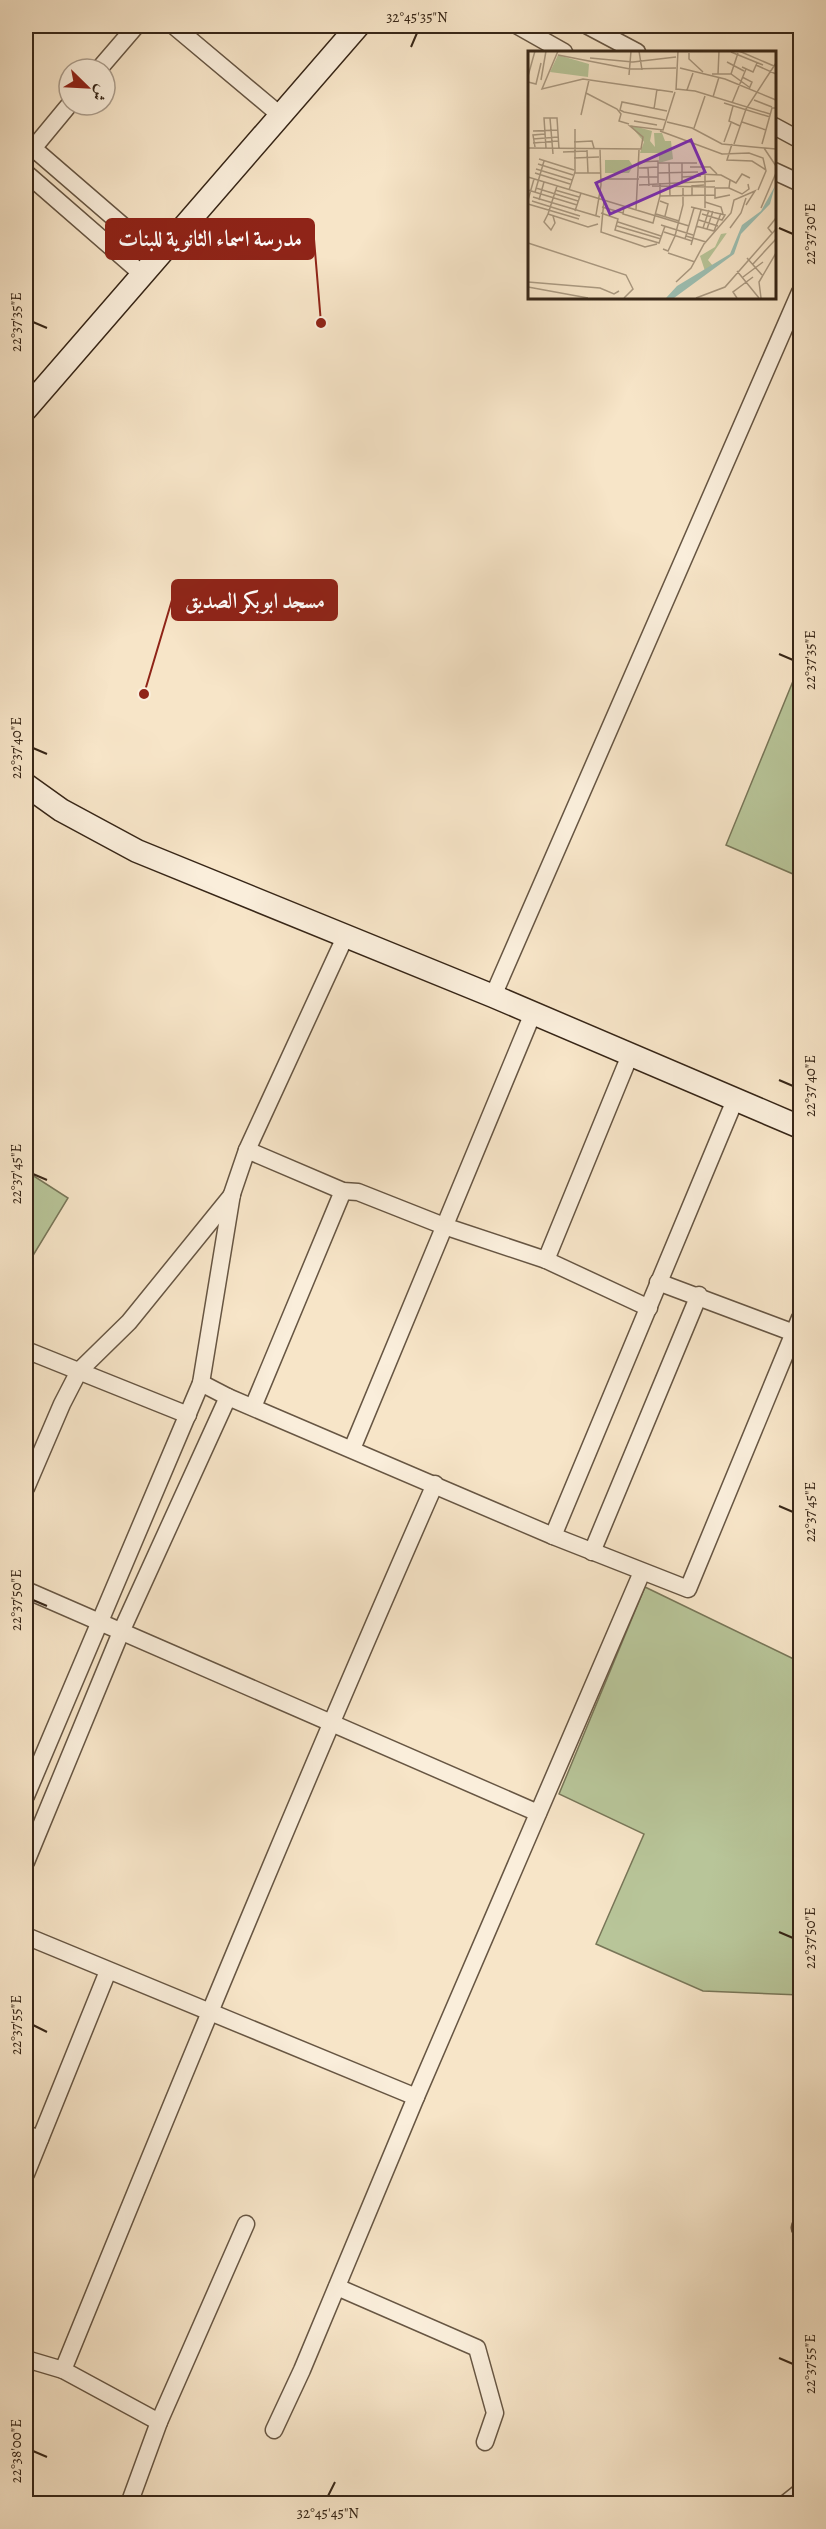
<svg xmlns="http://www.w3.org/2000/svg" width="826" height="2529" font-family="Alegreya,Amiri,serif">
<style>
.green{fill:#b8c599;stroke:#787658;stroke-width:1.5}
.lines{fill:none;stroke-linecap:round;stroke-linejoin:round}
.street-casing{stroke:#675643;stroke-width:19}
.secondary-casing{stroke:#372617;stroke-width:25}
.street{stroke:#faeedb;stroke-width:16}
.secondary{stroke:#faeedb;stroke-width:22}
.ticks{fill:none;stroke:#372617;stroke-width:2}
.inset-road{fill:none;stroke:#aa9981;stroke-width:1.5}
.view{fill:#7b2cbf;fill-opacity:0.15;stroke:#7b2cbf;stroke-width:3}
.inset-edge{fill:none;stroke:#372617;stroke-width:3}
.leader{fill:none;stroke:#8f2418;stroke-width:2}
.callout-dot{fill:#8f2418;stroke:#faeedb;stroke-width:2}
.callout{fill:#8f2418;stroke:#8f2418;stroke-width:2}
.callout-label{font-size:22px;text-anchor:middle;font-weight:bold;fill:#fff}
.neatline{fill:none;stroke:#372617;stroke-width:2}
.ticks-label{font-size:15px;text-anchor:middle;fill:#372617}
</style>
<rect width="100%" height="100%" fill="#f7e5c8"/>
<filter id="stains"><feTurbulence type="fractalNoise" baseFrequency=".00333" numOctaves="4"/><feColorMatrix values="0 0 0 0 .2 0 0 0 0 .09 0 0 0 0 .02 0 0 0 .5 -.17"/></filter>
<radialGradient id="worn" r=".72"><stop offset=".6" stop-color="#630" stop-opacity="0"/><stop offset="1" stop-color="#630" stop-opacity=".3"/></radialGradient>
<g class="green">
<path d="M 800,664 L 800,877 L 726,845 Z"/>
<path d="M 26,1171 L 68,1198 L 26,1267 Z"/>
<path d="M 645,1587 L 800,1662 L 800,1995 L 703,1991 L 596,1944 L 644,1834 L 559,1794 Z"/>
</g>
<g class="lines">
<g class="street-casing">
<g id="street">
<path d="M 174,26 L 280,115"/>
<path d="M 518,26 L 564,52"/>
<path d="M 588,26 L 637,52"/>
<path d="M 99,69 L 136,26"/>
<path d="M 774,126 L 800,140"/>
<path d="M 26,142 L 158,256"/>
<path d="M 26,157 L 69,105"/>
<path d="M 774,171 L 800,183"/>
<path d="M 26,173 L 142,274"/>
<path d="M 493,996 L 800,292"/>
<path d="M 247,1150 L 343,1191 L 358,1192 L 444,1226 L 546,1260 L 649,1308"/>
<path d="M 546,1260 L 630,1055"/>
<path d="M 658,1282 L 794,1333"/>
<path d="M 26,1350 L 188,1415"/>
<path d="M 201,1383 L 228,1397 L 553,1536 L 688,1589 L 800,1318"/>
<path d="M 253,1407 L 343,1191"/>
<path d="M 352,1449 L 533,1013"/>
<path d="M 26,1488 L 62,1404 L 79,1371 L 129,1322 L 232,1195"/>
<path d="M 553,1536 L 735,1100"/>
<path d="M 592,1552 L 699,1295"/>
<path d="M 26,1590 L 538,1813"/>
<path d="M 26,1796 L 201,1383 L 232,1194 L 247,1150 L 346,935"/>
<path d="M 26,1862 L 121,1632 L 228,1397"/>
<path d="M 26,1936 L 416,2097"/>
<path d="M 26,2134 L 40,2139"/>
<path d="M 26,2174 L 108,1971"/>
<path d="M 800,2227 L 800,2228"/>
<path d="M 337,2287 L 477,2348 L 495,2413 L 485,2442"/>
<path d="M 26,2359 L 63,2370 L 159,2422"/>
<path d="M 63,2370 C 184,2073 306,1777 435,1484"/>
<path d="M 274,2430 L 302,2370 L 416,2097 L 642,1572"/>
<path d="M 129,2504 L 159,2422 L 246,2224"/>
<path d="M 785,2504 L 800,2492"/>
</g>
</g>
<g class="secondary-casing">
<g id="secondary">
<path d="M 26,409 L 358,26"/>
<path d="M 26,785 L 61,810 L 137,851 L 493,996 L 800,1127"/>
</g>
</g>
<use href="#street" class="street"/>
<use href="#secondary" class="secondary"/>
</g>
<path class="ticks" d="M 411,47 L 417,33M 779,228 L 793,234M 33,322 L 47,328M 779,654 L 793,660M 33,748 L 47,754M 779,1080 L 793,1086M 33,1174 L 47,1180M 779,1506 L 793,1512M 33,1600 L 47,1606M 779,1932 L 793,1938M 33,2025 L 47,2032M 779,2358 L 793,2364M 33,2451 L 47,2457M 328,2496 L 335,2482"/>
<g transform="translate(528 51)">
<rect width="248" height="248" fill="#f7e5c8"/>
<path d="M 30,4 L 61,13 L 60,26 L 22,21 ZM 102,74 L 124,80 L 122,90 L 127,96 L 126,82 L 134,82 L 137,90 L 143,90 L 145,108 L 131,112 L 131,102 L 112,102 L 116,91 ZM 77,109 L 101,109 L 105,115 L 101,122 L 77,122 ZM 206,172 L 180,209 L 185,215 L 177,220 L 172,205 L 187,196 L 193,183 L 199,182 Z" fill="#b8c599"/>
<path d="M 247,135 L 242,153 L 213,183 L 206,203 L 146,247 L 138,247 L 149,235 L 202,203 L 214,174 L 233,160 Z" fill="#9dbfb2"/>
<path class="inset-road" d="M 30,0 L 14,38 L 55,28 L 145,41M 111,0 L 114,19M 211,0 L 246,15M 203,1 L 235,14M 161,2 L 161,8 L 175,21M 30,4 L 102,18 L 148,17M 62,7 L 105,11 L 148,6M 199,11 L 216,20M 228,14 L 248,23M 214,16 L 225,21 L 229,12M 152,17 L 197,28 L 248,49M 184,23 L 203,23 L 221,36M 190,23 L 191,0M 203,23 L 210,2M 101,24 L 103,0M 0,25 L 7,0M 214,26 L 224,31 L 221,38M 13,29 L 18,0M 61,29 L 58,42 L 89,58 L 93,63 L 91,70 L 101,73M 0,31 L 8,33 L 13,12M 148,38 L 167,40 L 242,63M 148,39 L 150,0M 159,39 L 165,22M 185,46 L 191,26M 226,49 L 244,56M 196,52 L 242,66M 204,52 L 218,18M 205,55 L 201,70 L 212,75M 126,58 L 129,38M 96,61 L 92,59 L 94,51 L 139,60M 96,61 L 137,69M 53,64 L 58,42M 22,67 L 25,103M 106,70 L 129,74M 139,71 L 164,77 L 194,93 L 248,98M 214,71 L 238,79M 166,77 L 177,45M 5,80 L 30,79M 132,80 L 194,103 L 221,102 L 235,107 L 238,120 L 230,139M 5,88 L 30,86M 46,91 L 64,90 L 66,97M 196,91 L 203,72M 5,92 L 30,90M 204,93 L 199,109 L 224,110 L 238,119M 206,93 L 218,58 L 248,12M 234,93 L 244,57 L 248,57M 7,96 L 5,84 L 17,83M 0,97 L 113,98 L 115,86 L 102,75 L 135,79 L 147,41M 18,97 L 16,67 L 29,67 L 31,98M 236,97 L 248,115M 59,99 L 60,122M 35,101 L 59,100M 46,107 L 71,106M 11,108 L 46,119M 111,111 L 130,110 L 130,132M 130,112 L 169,112M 141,112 L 142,145M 154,112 L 154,131M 10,113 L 45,124M 162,116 L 182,116 L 189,123M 111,117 L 130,116M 120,117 L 121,135M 8,118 L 44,129M 7,122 L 42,133M 46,122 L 73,122M 130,122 L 170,121M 170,123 L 193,124 L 208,132 L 214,123 L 222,127M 177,123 L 177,157M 0,126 L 161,175M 111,126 L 130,126M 154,126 L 173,125M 73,128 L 111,128M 132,132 L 132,145 L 187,144M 111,134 L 187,130M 29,135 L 20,163 L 60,176 L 70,173M 124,135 L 187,136M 8,137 L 50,150M 187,137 L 187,147 L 202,144M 187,137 L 201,137 L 202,129M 201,137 L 214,143 L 221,138 L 220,133M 0,139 L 49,154M 27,139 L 51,146M 41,139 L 47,121 L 47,78M 7,141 L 16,110M 164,144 L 164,135 L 176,134M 5,146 L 72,166M 0,149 L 6,128M 11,149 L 16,131M 76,149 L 73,181 L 117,196 L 129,193M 4,150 L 52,165M 132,150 L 140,153 L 137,165M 177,151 L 193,156 L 195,163M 0,153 L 51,168M 74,156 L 95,162M 96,156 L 95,163 L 125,172 L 132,145M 163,156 L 197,164 L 194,169 L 174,163M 233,157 L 248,122M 108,159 L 111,99M 47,160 L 53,142M 73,162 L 90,168 L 87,179 L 131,192 L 137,175M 20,163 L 16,171 L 23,179 L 27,172 L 25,165M 128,163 L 151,170M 68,164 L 73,134 L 72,98M 171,169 L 190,175M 90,171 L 133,185M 133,174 L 165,184M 89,175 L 133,188M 168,175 L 186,180 L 193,162M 175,177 L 181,159M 202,177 L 213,162 L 218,147M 179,178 L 185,160M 136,181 L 164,190M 244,182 L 240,177 L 248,167M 158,185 L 178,191M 157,188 L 166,157M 0,192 L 98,224 L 105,238 L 96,247M 163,194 L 173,159M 135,198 L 140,200 L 147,185 L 155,154 L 155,137M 140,202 L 167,211M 219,207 L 234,224M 225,213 L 248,188M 209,220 L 231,247M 215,226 L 235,211M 0,231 L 72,237 L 86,243 L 91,240M 148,231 L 163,217 L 176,193 L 203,162 L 206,149 L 227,140 L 218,154M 0,236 L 60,247M 168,247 L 197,236 L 248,178M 209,247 L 205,241 L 225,226M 233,247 L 231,231 L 248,202"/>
<path class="view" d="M 163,89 L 177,121 L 82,163 L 68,132 Z"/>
<rect width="248" height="248" class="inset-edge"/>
</g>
<path class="leader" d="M321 323L314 239M144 694L172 600"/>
<g class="callout-dot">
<circle cx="321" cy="323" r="6"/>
<circle cx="144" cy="694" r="6"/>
</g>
<g class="callout">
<rect x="106" y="219" width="208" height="40" rx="6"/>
<rect x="172" y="580" width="165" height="40" rx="6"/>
</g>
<g class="callout-label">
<text x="210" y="246">مدرسة اسماء الثانوية للبنات</text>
<text x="255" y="608">مسجد ابوبكر الصديق</text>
</g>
<rect width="826" height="2529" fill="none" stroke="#f7e5c8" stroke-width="66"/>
<g transform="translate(87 87) rotate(114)"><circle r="28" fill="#faeedb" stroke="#ac9e8d" stroke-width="1.5"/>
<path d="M0-4.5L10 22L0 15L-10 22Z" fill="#8f2418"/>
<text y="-9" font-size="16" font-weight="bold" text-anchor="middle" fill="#372617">ش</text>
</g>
<rect x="33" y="33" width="760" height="2463" class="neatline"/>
<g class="ticks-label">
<text x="417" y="22">32°45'35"N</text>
<text transform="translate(810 234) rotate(-90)" y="5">22°37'30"E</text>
<text transform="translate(16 322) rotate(-90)" y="5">22°37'35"E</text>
<text transform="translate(810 660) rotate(-90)" y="5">22°37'35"E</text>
<text transform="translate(16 748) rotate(-90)" y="5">22°37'40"E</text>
<text transform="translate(810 1086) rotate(-90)" y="5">22°37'40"E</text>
<text transform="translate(16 1174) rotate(-90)" y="5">22°37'45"E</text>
<text transform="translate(810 1512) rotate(-90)" y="5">22°37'45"E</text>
<text transform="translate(16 1600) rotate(-90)" y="5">22°37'50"E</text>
<text transform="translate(810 1938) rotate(-90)" y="5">22°37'50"E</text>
<text transform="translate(16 2025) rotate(-90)" y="5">22°37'55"E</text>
<text transform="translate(810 2364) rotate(-90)" y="5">22°37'55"E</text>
<text transform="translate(16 2451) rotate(-90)" y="5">22°38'00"E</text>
<text x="328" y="2518">32°45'45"N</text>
</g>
<rect width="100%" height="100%" filter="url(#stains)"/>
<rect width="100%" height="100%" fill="url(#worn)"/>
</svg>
